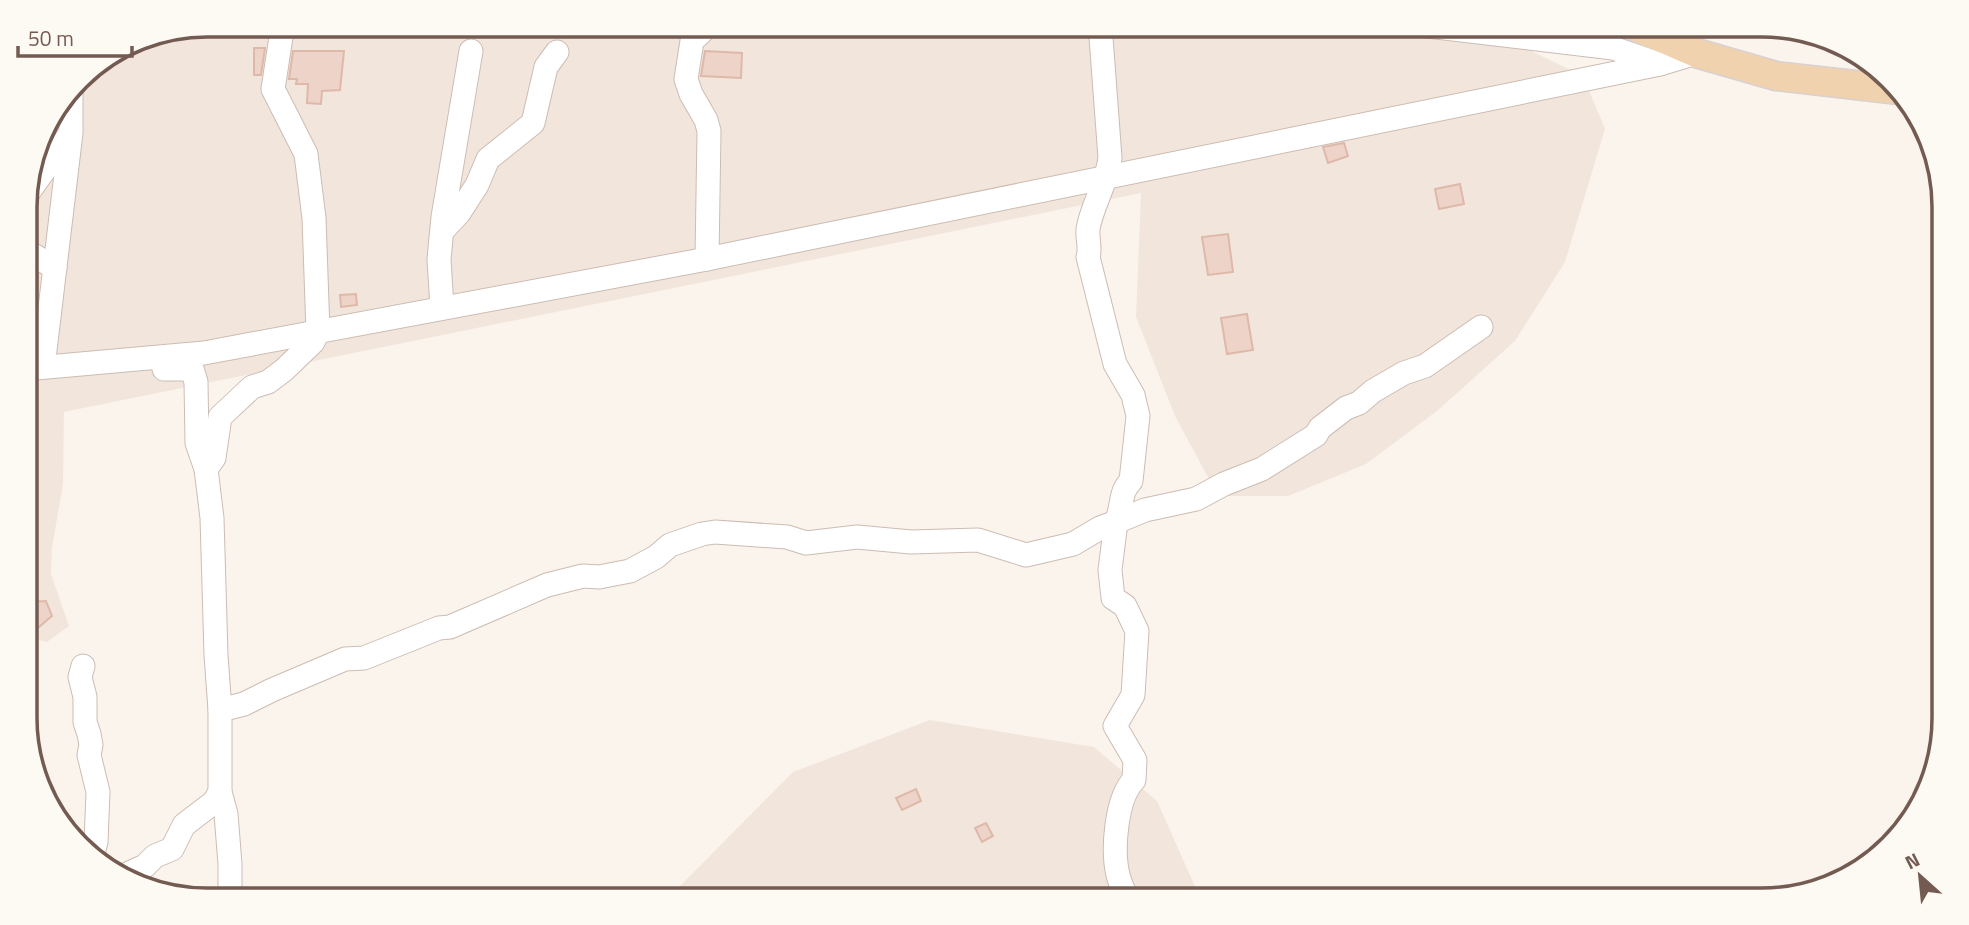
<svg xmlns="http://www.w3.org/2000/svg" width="1969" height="925" font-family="'Titillium Web',sans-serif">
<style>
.residential{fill:#f2e6dc}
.building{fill:#edd3c8;stroke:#deb9aa;stroke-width:2}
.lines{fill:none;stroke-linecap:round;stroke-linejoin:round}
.minor-casing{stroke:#ccbcb3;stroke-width:25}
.major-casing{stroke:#d8d1cf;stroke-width:31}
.minor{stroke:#fff;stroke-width:23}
.major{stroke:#f1d2ae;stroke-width:28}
.rim{fill:none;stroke:#745b52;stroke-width:3.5}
</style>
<rect width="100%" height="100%" fill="#fbf4ed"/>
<g class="residential">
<path d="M 207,24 L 1389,25 L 1525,48 L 1583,76 L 1605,129 L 1565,262 L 1515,341 L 1437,411 L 1366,464 L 1288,496 L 1218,496 L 1175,416 L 1136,317 L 1141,193 L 64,412 L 63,484 L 52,548 L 51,574 L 69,626 L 47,642 L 26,637 L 25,195 L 44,126 L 86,70 L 138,38 Z"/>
<path d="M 930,720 L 1094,747 L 1157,801 L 1201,900 L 666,900 L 793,772 Z"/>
</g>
<g class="building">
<path d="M 254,48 L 265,48 L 261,75 L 254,75 Z"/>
<path d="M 293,51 L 344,51 L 340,90 L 322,91 L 321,104 L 307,103 L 308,84 L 296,84 L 297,79 L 289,79 Z"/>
<path d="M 705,51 L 742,53 L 741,78 L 701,76 Z"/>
<path d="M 1344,143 L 1348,156 L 1328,163 L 1323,147 Z"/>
<path d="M 1460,184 L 1464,204 L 1439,209 L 1435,189 Z"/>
<path d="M 1228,234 L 1233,272 L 1208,275 L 1202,237 Z"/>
<path d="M 25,266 L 38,274 L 37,296 L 25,295 Z"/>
<path d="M 356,294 L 357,305 L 341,307 L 340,295 Z"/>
<path d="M 1247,314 L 1253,350 L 1227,354 L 1221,318 Z"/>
<path d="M 46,601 L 52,616 L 39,627 L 26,618 L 26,616 L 29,602 Z"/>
<path d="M 916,789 L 921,801 L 902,810 L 896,798 Z"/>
<path d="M 986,823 L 993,836 L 982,842 L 975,828 Z"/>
</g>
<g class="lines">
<g class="minor-casing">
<g id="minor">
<path d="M 1411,24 L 1613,48 L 1659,64"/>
<path d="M 25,197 L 70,134"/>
<path d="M 443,230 L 459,213 L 477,185 L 488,159 L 533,123 L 546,67 L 557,52"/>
<path d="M 25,250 L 55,268"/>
<path d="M 707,259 L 709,131 L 706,120 L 691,94 L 686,79 L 692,41 L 710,24"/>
<path d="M 442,308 L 439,259 L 443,217 L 471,51"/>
<path d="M 43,367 L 71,133 L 71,90"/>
<path d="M 25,369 L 204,353 L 707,259 L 1660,64 L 1696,53"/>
<path d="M 164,369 L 192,369 L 196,382 L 197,443 L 206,469 L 212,518 L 216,655 L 220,710"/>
<path d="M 206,469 L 214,458 L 220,417 L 252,387 L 268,382 L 284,370 L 313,342 L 318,332 L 314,218 L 306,154 L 273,89 L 283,24"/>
<path d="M 83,666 L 80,677 L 85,697 L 85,722 L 89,734 L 91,745 L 89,755 L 98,792 L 96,842 L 93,853"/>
<path d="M 123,876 L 145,866 L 155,856 L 172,849 L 184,825 L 214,802 L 220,792"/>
<path d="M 230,900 L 230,864 L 226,814 L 220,792 L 220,710 L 244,704 L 272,690 L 345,659 L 364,658 L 439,628 L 450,627 L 547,585 L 583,576 L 599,577 L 630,571 L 656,557 L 670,545 L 702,534 L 715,532 L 787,537 L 806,543 L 857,537 L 911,542 L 978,540 L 1026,555 L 1073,544 L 1100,528 L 1116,522 C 1123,508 1119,492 1131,481 L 1138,416 L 1133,395 L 1115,364 L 1088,257 C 1091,248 1087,239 1088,229 C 1092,205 1107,183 1110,158 L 1100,24"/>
<path d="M 1128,900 C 1124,892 1120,883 1118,875 C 1112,850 1116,798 1134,780 L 1135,760 L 1115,726 L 1133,695 L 1137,631 L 1125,606 L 1113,598 L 1110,570 L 1116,522 L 1145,510 L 1196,499 L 1224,484 L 1262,469 L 1316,435 L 1320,428 L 1346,408 L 1359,403 L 1373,391 L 1404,373 L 1425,366 L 1481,327"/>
</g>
</g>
<g class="major-casing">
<path id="major" d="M 1629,24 L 1696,53 L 1776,76 L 1899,90"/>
</g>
<use href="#minor" class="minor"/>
<use href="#major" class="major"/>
</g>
<path d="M0 0H1969V925H0ZM207 37H1762A170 170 0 0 1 1932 207V718A170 170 0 0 1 1762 888H207A170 170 0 0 1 37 718V207A170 170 0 0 1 207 37Z" fill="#fdf9f3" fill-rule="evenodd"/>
<path class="rim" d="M207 37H1762A170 170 0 0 1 1932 207V718A170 170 0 0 1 1762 888H207A170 170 0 0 1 37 718V207A170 170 0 0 1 207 37Z"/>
<g transform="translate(1920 876) rotate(333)" stroke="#fdf9f3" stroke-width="5" paint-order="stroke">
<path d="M0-5L12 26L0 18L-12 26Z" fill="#745b52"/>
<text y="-10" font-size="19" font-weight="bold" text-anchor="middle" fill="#745b52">N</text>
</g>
<path d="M18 46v10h114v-10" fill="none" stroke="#745b52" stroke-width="3.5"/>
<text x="28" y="46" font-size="21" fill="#745b52" stroke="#fdf9f3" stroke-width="5" paint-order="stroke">50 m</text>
</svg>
